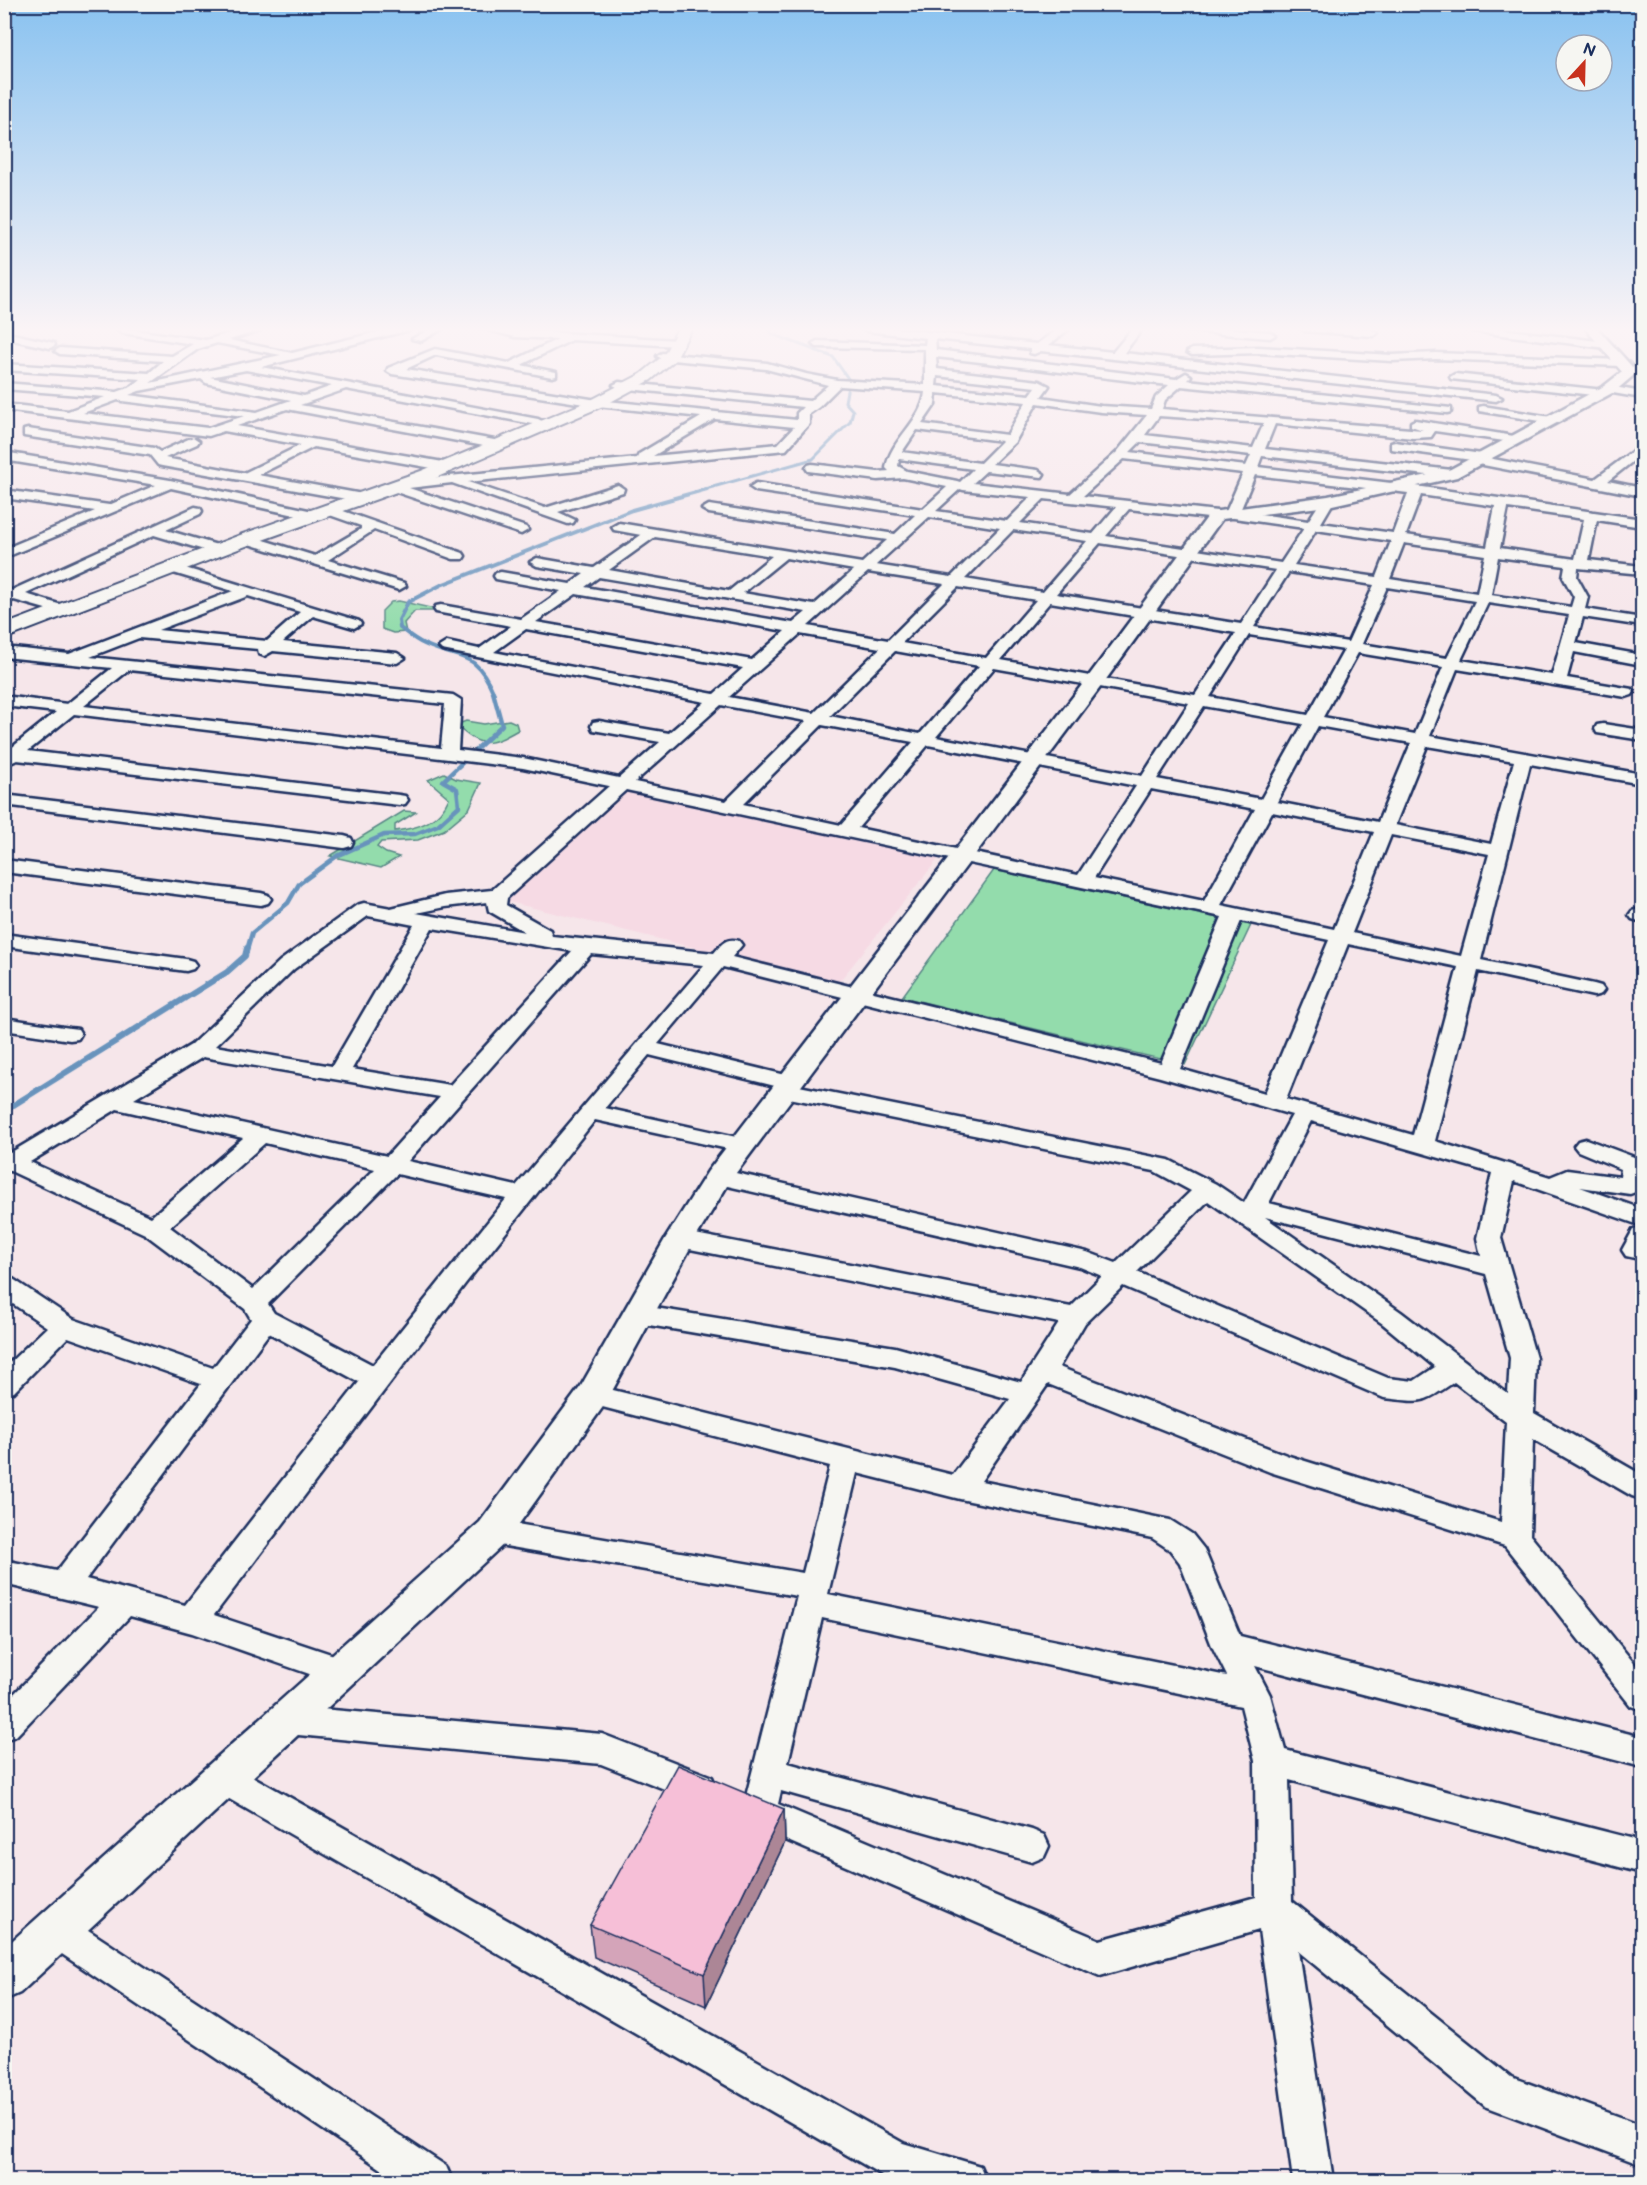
<svg xmlns="http://www.w3.org/2000/svg" width="1647" height="2185" font-family="'Balsamiq Sans',sans-serif">
<style>
.built{fill:#f6dae4}
.green{fill:#93dcac;stroke:#578685;stroke-width:1.5}
.lines{fill:none;stroke-linecap:round;stroke-linejoin:round}
.stream-far3{stroke:#6793bc;stroke-width:3}
.stream-far2{stroke:#6793bc;stroke-width:4}
.stream-far1{stroke:#6793bc;stroke-width:4.5}
.stream{stroke:#6793bc;stroke-width:6}
.minor-casing{stroke:#1b2f5e;stroke-width:5}
.tertiary-casing{stroke:#1b2f5e;stroke-width:5}
.secondary-casing{stroke:#1b2f5e;stroke-width:4}
.minor{fill:#f6f6f2;fill-rule:evenodd}
.tertiary{fill:#f6f6f2;fill-rule:evenodd}
.secondary{fill:#f6f6f2;fill-rule:evenodd}
.wall{fill:#d4a4b9;stroke:#1b2f5e;stroke-width:1.5}
.shaded-wall{fill:#ac8696;stroke:#1b2f5e;stroke-width:1.5}
.building{fill:#f6bfd7;stroke:#1b2f5e;stroke-width:1.5}
</style>
<rect width="100%" height="100%" fill="#f6e6ea"/>
<filter id="ink" filterUnits="userSpaceOnUse"><feTurbulence type="fractalNoise" baseFrequency=".0167" numOctaves="2"/><feDisplacementMap in="SourceGraphic" scale="12" xChannelSelector="R" yChannelSelector="G"/><feConvolveMatrix kernelMatrix="1 2 1 2 8 2 1 2 1" color-interpolation-filters="sRGB"/></filter>
<g filter="url(#ink)">
<path class="built" d="M 627,792 L 939,858 L 838,983 L 505,901 Z"/>
<g class="green">
<path d="M 399,601 L 435,609 L 434,611 L 415,611 L 404,623 L 406,632 L 393,633 L 382,629 L 382,611 L 391,602 Z"/>
<path d="M 509,720 L 516,723 L 518,730 C 490,746 480,749 456,725 L 466,721 L 484,724 Z"/>
<path d="M 444,773 L 456,779 L 481,783 L 469,809 L 444,830 L 418,840 L 381,842 L 377,847 L 386,853 L 399,857 L 381,868 L 330,856 L 404,811 L 416,812 L 395,825 L 395,831 C 419,828 439,822 449,798 L 428,780 Z"/>
<path d="M 994,870 L 1251,925 L 1185,1065 L 902,997 Z"/>
</g>
<g class="lines">
<path class="stream-far3" d="M 702,490 L 813,459 L 850,422 L 853,411 L 845,402 L 849,380 L 833,357 L 772,334 L 769,328"/>
<path class="stream-far2" d="M 494,694 C 475,648 460,661 424,644 C 415,640 408,634 400,628 L 399,620 L 408,602 L 441,585 L 632,510 L 707,489"/>
<path class="stream-far1" d="M 247,950 L 252,933 L 288,903 L 299,884 L 337,856 L 384,835 L 415,834 L 438,825 L 459,806 L 457,789 L 443,781 L 502,725 L 493,692"/>
<path class="stream" d="M 4,1111 L 227,972 L 245,956 L 247,948"/>
<g class="minor-casing">
<g id="minor">
<path d="M 120,328 L 206,340 L 247,328 L 262,328 L 261,330 L 229,340 L 292,353 L 394,328 L 411,328 L 410,330 L 261,367 L 538,419 L 544,422 L 538,425 L 346,389 L 300,405 L 500,441 L 506,445 L 500,449 L 287,409 L 237,426 L 449,463 L 455,467 L 449,471 L 314,447 L 258,475 L 368,495 L 369,498 L 363,502 L 162,466 L 158,465 L 150,455 L 24,436 L 24,430 L 28,429 L 154,448 L 160,452 L 193,437 L 199,441 L 197,444 L 165,458 L 244,473 L 301,445 L 224,431 L 209,436 L 4,410 L 4,404 L 68,411 L 105,397 L 4,389 L 4,383 L 117,392 L 131,387 L 141,379 L 4,370 L 4,364 L 149,373 L 163,361 L 60,354 L 55,351 L 60,348 L 172,356 L 193,344 L 123,333 L 118,330 ZM 217,343 L 281,355 L 150,383 L 198,349 ZM 246,370 L 332,386 L 304,396 L 210,377 ZM 201,379 L 206,383 L 291,400 L 257,412 L 129,395 L 139,391 ZM 118,400 L 122,401 L 244,416 L 208,428 L 83,413 Z"/>
<path d="M 432,328 L 444,328 L 421,341 L 412,339 Z"/>
<path d="M 481,328 L 678,340 L 683,343 L 678,346 L 572,340 L 521,365 L 556,372 L 556,376 L 552,377 L 436,355 L 406,369 L 597,400 L 797,420 L 797,413 L 803,407 L 619,388 L 613,385 L 619,382 L 810,401 L 828,385 L 766,369 L 662,359 L 657,356 L 662,353 L 767,363 L 806,374 L 837,380 L 925,385 L 925,349 L 817,347 L 812,344 L 817,341 L 925,345 L 926,338 L 867,331 L 862,328 L 892,328 L 1037,344 L 1059,328 L 1070,328 L 1049,345 L 1113,352 L 1133,328 L 1143,328 L 1124,353 L 1496,395 L 1502,398 L 1496,401 L 1041,351 L 1034,354 L 1030,353 L 1030,349 L 935,339 L 936,350 L 1176,379 L 1186,373 L 1191,376 L 1187,380 L 1451,408 L 1451,412 L 1447,413 L 1181,386 L 1165,400 L 1162,409 L 1423,430 L 1411,426 L 1411,422 L 1415,420 L 1514,436 L 1520,440 L 1518,443 L 1435,431 L 1431,437 L 1413,438 L 1275,424 L 1265,449 L 1452,470 L 1458,474 L 1452,478 L 1262,456 L 1258,467 L 1416,486 L 1642,519 L 1642,527 L 1597,520 L 1589,560 L 1642,566 L 1642,574 L 1578,568 L 1577,577 L 1588,597 L 1585,609 L 1642,618 L 1642,626 L 1583,617 L 1576,643 L 1642,655 L 1642,665 L 1574,652 L 1567,678 L 1632,689 L 1634,692 L 1632,695 L 1626,697 L 1457,669 L 1430,736 L 1642,774 L 1642,784 L 1530,764 L 1481,960 L 1594,984 L 1601,986 L 1604,990 L 1601,994 L 1594,996 L 1478,971 L 1435,1141 L 1550,1177 L 1567,1170 L 1620,1177 L 1621,1169 L 1578,1151 L 1574,1146 L 1578,1141 L 1586,1139 L 1642,1160 L 1642,1183 L 1638,1191 L 1630,1194 L 1580,1187 L 1642,1209 L 1642,1226 L 1514,1181 L 1501,1238 L 1536,1358 L 1534,1413 L 1642,1475 L 1642,1499 L 1632,1496 L 1533,1439 L 1530,1535 L 1642,1673 L 1642,1710 L 1631,1706 L 1505,1546 L 1270,1472 L 1048,1384 L 981,1481 L 1170,1520 L 1192,1534 L 1204,1549 L 1240,1636 L 1642,1737 L 1642,1767 L 1255,1666 L 1270,1695 L 1285,1750 L 1642,1841 L 1642,1873 L 1289,1780 L 1292,1901 L 1511,2077 L 1642,2125 L 1642,2165 L 1485,2106 L 1298,1951 L 1333,2180 L 1293,2180 L 1259,1930 L 1100,1976 L 744,1822 L 739,1811 L 745,1800 L 797,1596 L 493,1544 L 483,1540 L 478,1532 L 483,1524 L 493,1520 L 803,1573 L 830,1466 L 583,1402 L 579,1395 L 583,1388 L 593,1385 L 953,1475 L 1010,1399 L 895,1367 L 637,1323 L 628,1320 L 624,1314 L 628,1308 L 637,1305 L 895,1347 L 1021,1382 L 1059,1323 L 680,1247 L 671,1245 L 668,1239 L 671,1233 L 680,1231 L 1071,1307 L 1102,1276 L 1080,1267 L 710,1182 L 706,1177 L 710,1172 L 718,1169 L 1087,1252 L 1116,1263 L 1191,1191 L 1154,1171 L 784,1097 L 776,1095 L 773,1090 L 775,1086 L 649,1055 L 605,1108 L 750,1140 L 754,1145 L 750,1150 L 742,1152 L 595,1120 L 465,1284 L 214,1615 L 352,1661 L 357,1671 L 352,1681 L 341,1685 L 192,1633 L 130,1616 L 16,1736 L 4,1740 L 4,1704 L 99,1607 L 4,1584 L 4,1560 L 57,1571 L 201,1384 L 68,1337 L 14,1392 L 4,1395 L 4,1368 L 47,1327 L 4,1298 L 4,1276 L 13,1279 L 73,1319 L 213,1368 L 251,1319 L 245,1309 L 145,1234 L 4,1168 L 4,1152 L 10,1153 L 191,1045 L 280,961 L 357,905 L 364,903 L 391,908 L 445,895 L 492,890 L 609,786 L 523,768 L 74,714 L 28,751 L 399,795 L 405,796 L 408,800 L 405,804 L 399,805 L 17,760 L 6,765 L 4,748 L 10,749 L 56,712 L 4,706 L 4,696 L 67,704 L 112,668 L 4,657 L 4,647 L 69,654 L 233,591 L 167,571 L 165,568 L 167,565 L 172,564 L 359,621 L 361,624 L 354,628 L 313,616 L 283,642 L 397,653 L 405,658 L 397,663 L 273,651 L 264,656 L 259,654 L 258,649 L 139,638 L 90,657 L 453,695 L 461,700 L 458,750 L 523,758 L 619,778 L 660,742 L 593,730 L 591,726 L 593,722 L 599,721 L 669,733 L 705,702 L 442,650 L 439,647 L 447,642 L 479,649 L 511,626 L 436,612 L 434,609 L 436,606 L 441,605 L 521,619 L 561,591 L 496,579 L 494,576 L 496,573 L 501,572 L 570,584 L 584,574 L 537,566 L 530,562 L 537,558 L 594,568 L 641,535 L 614,530 L 612,527 L 619,523 L 862,563 L 887,540 L 709,513 L 702,509 L 709,505 L 895,534 L 915,515 L 756,491 L 750,487 L 756,483 L 923,509 L 947,487 L 903,478 L 878,480 L 808,471 L 806,468 L 808,465 L 812,464 L 878,472 L 889,471 L 886,468 C 891,438 922,422 925,392 L 840,386 L 819,407 L 809,414 L 809,424 L 786,450 L 468,482 L 545,508 L 618,485 L 624,489 L 623,492 L 558,512 L 575,520 L 573,523 L 568,524 L 452,483 L 409,488 L 526,527 L 528,530 L 521,534 L 393,491 L 391,485 L 397,481 L 637,458 L 639,454 L 701,417 L 597,406 L 392,374 L 387,371 L 388,368 L 435,349 L 509,363 L 558,339 L 515,337 ZM 936,357 C 1014,365 1091,377 1169,385 L 1156,397 L 1151,409 L 1101,406 L 1041,397 L 1049,386 L 1039,381 L 937,369 ZM 937,376 L 1036,387 L 1030,395 L 936,386 ZM 936,393 L 1026,402 L 1007,435 L 922,424 L 935,405 ZM 1037,403 L 1101,412 L 1147,415 L 1117,452 L 1070,494 L 973,483 L 986,471 L 1042,477 L 1044,474 L 1038,470 L 992,464 L 1015,442 ZM 1159,416 L 1264,423 L 1253,448 L 1145,435 ZM 715,419 L 794,427 L 778,444 L 653,456 ZM 917,430 L 1002,441 L 980,463 L 902,452 ZM 1140,442 L 1251,455 L 1246,466 L 1130,452 ZM 899,459 L 973,469 L 960,482 L 957,481 L 907,471 L 898,466 ZM 1124,459 L 1243,473 L 1225,514 L 1227,517 L 1304,528 L 1281,563 L 1106,536 L 1129,509 L 1217,519 L 1224,515 L 1217,511 L 1083,496 ZM 1255,475 L 1392,491 L 1408,493 L 1393,533 L 1321,523 L 1334,501 L 1328,497 L 1323,498 L 1308,521 L 1240,511 ZM 960,489 L 963,490 L 1031,497 L 1007,521 L 936,511 ZM 1421,495 L 1495,506 L 1487,547 L 1406,535 ZM 1044,499 L 1116,507 L 1093,534 L 1020,523 ZM 1508,508 L 1584,519 L 1575,559 L 1500,548 ZM 929,517 L 1000,528 L 951,577 L 876,565 ZM 1013,530 L 1087,541 L 1043,592 L 965,579 ZM 1316,530 L 1391,541 L 1377,577 L 1294,565 ZM 655,537 L 772,556 L 729,591 L 609,570 ZM 1100,543 L 1276,570 L 1241,624 L 1056,594 ZM 1404,543 L 1485,555 L 1477,593 L 1390,579 ZM 1498,557 L 1565,566 L 1563,577 L 1574,597 L 1571,607 L 1491,595 ZM 786,558 L 854,570 L 814,605 L 743,593 ZM 868,572 L 944,584 L 888,640 L 808,626 ZM 1289,572 L 1374,585 L 1348,642 L 1254,627 ZM 599,577 L 806,612 L 793,623 L 585,587 ZM 958,587 L 1036,600 L 986,658 L 902,643 ZM 1387,587 L 1475,601 L 1447,658 L 1362,644 ZM 576,594 L 785,631 L 752,660 L 536,622 ZM 248,596 L 300,612 L 267,641 L 158,630 ZM 1050,602 L 1236,633 L 1195,695 L 1001,660 ZM 1488,603 L 1569,615 L 1552,675 L 1461,660 ZM 526,629 L 743,668 L 714,694 L 494,652 ZM 800,634 L 880,648 L 814,713 L 729,697 ZM 1249,635 L 1344,650 L 1308,715 L 1210,697 ZM 895,651 L 979,666 L 920,734 L 830,716 ZM 1358,653 L 1443,667 L 1415,734 L 1323,717 ZM 994,668 L 1189,703 L 1142,776 L 936,737 ZM 129,670 L 445,704 L 441,748 L 84,706 ZM 721,705 L 806,721 L 726,801 L 635,782 ZM 1204,706 L 1303,724 L 1261,799 L 1157,779 ZM 822,725 L 913,742 L 841,825 L 743,804 ZM 1318,726 L 1411,743 L 1378,822 L 1277,802 ZM 928,745 L 1136,786 L 1078,875 L 858,828 ZM 1427,746 L 1514,761 L 1491,844 L 1395,825 ZM 1151,789 L 1255,809 L 1204,901 L 1094,878 ZM 626,790 L 1222,917 L 1161,1063 L 732,957 L 742,945 L 739,941 C 726,937 722,944 714,953 L 552,936 L 550,930 L 506,905 L 507,898 ZM 1272,812 L 1374,832 L 1334,929 L 1221,905 ZM 1391,835 L 1489,854 L 1461,956 L 1352,933 ZM 487,902 L 489,911 L 525,932 L 416,913 L 445,907 ZM 368,916 L 414,925 L 332,1066 L 215,1046 L 294,969 ZM 1241,921 L 1329,940 L 1265,1093 L 1180,1069 ZM 432,928 L 572,951 L 450,1085 L 352,1069 ZM 1348,944 L 1458,967 L 1413,1135 L 1286,1099 ZM 591,954 L 704,965 L 516,1186 L 408,1161 ZM 723,967 L 1160,1077 L 1292,1115 L 1244,1203 L 1216,1184 L 1169,1160 L 799,1086 L 801,1083 L 798,1078 L 658,1044 ZM 203,1057 L 440,1097 L 387,1156 L 134,1099 ZM 117,1109 L 243,1138 L 151,1217 L 30,1162 ZM 1311,1121 L 1492,1173 L 1477,1238 L 1481,1256 L 1269,1203 ZM 265,1143 L 375,1169 L 253,1289 L 170,1227 ZM 397,1174 L 506,1199 L 373,1365 L 274,1313 L 268,1304 ZM 1208,1201 L 1383,1324 L 1435,1367 L 1414,1381 L 1388,1378 L 1137,1272 ZM 1265,1217 L 1486,1274 L 1510,1358 L 1508,1394 L 1401,1312 ZM 1123,1286 L 1384,1398 C 1423,1402 1421,1405 1454,1382 L 1506,1422 L 1501,1522 L 1289,1456 L 1059,1367 L 1085,1323 ZM 269,1333 L 359,1382 L 185,1605 L 86,1579 ZM 857,1473 L 960,1499 L 1152,1538 L 1170,1550 L 1180,1563 L 1212,1646 L 1227,1676 L 828,1594 ZM 822,1618 L 1241,1706 L 1255,1761 L 1256,1897 L 1100,1940 L 778,1804 L 781,1791 L 1032,1862 L 1044,1857 L 1049,1846 L 1044,1835 L 1032,1830 L 788,1763 Z"/>
<path d="M 1184,328 L 1221,328 L 1270,332 L 1275,335 L 1270,338 L 1189,331 Z"/>
<path d="M 1300,328 C 1317,327 1366,324 1378,333 L 1373,336 L 1305,331 Z"/>
<path d="M 1466,328 L 1493,328 L 1606,342 L 1611,345 L 1606,348 L 1471,331 Z"/>
<path d="M 1634,328 L 1642,328 L 1642,331 L 1635,330 Z"/>
<path d="M 4,332 L 54,343 L 55,345 L 50,348 L 4,338 Z"/>
<path d="M 1259,347 L 1392,355 L 1436,353 L 1621,360 L 1626,363 L 1621,366 L 1436,359 L 1392,361 L 1259,353 L 1192,355 L 1187,352 L 1192,349 Z"/>
<path d="M 1642,362 L 1642,369 L 1629,375 L 1624,372 Z"/>
<path d="M 1455,374 L 1604,390 L 1605,387 L 1609,386 L 1642,392 L 1642,398 L 1607,392 L 1606,395 L 1602,396 L 1451,379 L 1450,377 Z"/>
<path d="M 1483,406 L 1551,417 L 1557,420 L 1551,423 L 1479,411 L 1479,407 Z"/>
<path d="M 1395,442 L 1482,454 L 1488,458 L 1595,479 L 1642,444 L 1642,454 L 1608,481 L 1642,488 L 1642,496 L 1478,464 L 1472,460 L 1391,449 L 1391,443 Z"/>
<path d="M 4,452 L 170,480 L 313,511 L 320,515 L 313,519 L 171,488 L 4,558 L 4,549 L 95,511 L 4,498 L 4,490 L 109,505 L 156,485 L 4,460 Z"/>
<path d="M 329,506 L 463,553 L 465,556 L 463,559 L 453,559 L 374,530 L 328,560 L 404,583 L 406,586 L 399,590 L 242,542 L 240,539 L 247,535 L 315,556 L 361,529 L 361,526 L 324,513 L 322,510 L 324,507 Z"/>
<path d="M 195,507 L 200,508 L 202,511 L 200,514 L 166,530 L 224,547 L 226,550 L 224,553 L 214,553 L 154,535 L 26,594 L 68,607 L 70,610 L 68,613 L 63,614 L 14,600 L 4,603 L 4,589 L 12,590 Z"/>
<path d="M 1603,724 L 1642,730 L 1642,740 L 1597,733 L 1595,729 L 1597,725 Z"/>
<path d="M 4,795 L 344,836 L 351,838 L 353,842 L 351,846 L 344,848 L 4,805 Z"/>
<path d="M 4,860 L 261,893 L 268,895 L 271,899 L 268,903 L 261,905 L 4,872 Z"/>
<path d="M 1639,909 L 1642,910 L 1642,922 L 1632,919 L 1629,915 L 1632,911 Z"/>
<path d="M 4,934 L 186,959 L 193,961 L 196,965 L 193,969 L 186,971 L 4,946 Z"/>
<path d="M 4,1018 L 70,1028 L 78,1029 L 81,1034 L 78,1039 L 70,1040 L 4,1030 Z"/>
<path d="M 1642,1228 L 1642,1256 L 1635,1258 L 1626,1256 L 1622,1250 L 1633,1230 Z"/>
<path d="M 288,1706 L 602,1734 L 712,1777 L 717,1788 L 712,1799 L 700,1803 L 601,1764 L 288,1734 L 276,1730 L 272,1720 L 276,1710 Z"/>
<path d="M 224,1763 L 236,1767 L 903,2143 L 980,2166 L 986,2180 L 895,2180 L 882,2175 L 212,1789 L 207,1778 L 212,1767 Z"/>
<path d="M 57,1913 L 70,1918 L 446,2166 L 452,2180 L 398,2180 L 44,1942 L 39,1930 L 44,1918 Z"/>
</g>
</g>
<g class="tertiary-casing">
<path id="tertiary" d="M 1585,328 L 1597,328 L 1634,369 L 1636,372 L 1634,375 L 1614,392 L 1457,477 L 1328,506 L 1222,519 L 1102,685 L 730,1181 L 695,1239 L 605,1404 L 506,1542 L 20,1993 L 4,2000 L 4,1948 L 480,1522 L 581,1386 L 665,1239 L 708,1171 L 1088,677 L 1211,512 L 1328,496 L 1447,471 L 1604,386 L 1622,372 Z"/>
</g>
<g class="secondary-casing">
<path id="secondary" d="M 678,328 L 692,328 L 675,360 L 651,380 L 603,406 L 433,479 L 254,543 L 4,639 L 4,625 L 240,535 L 421,471 L 591,400 L 641,374 L 664,355 Z"/>
</g>
<use href="#minor" class="minor"/>
<use href="#tertiary" class="tertiary"/>
<use href="#secondary" class="secondary"/>
</g>
<path class="wall" d="M 784,1809 L 785,1842 L 706,2006 L 594,1957 L 590,1925 Z"/>
<path class="shaded-wall" d="M 784,1809 L 785,1842 L 706,2006 L 704,1974 Z"/>
<path class="building" d="M 678,1765 L 784,1809 L 704,1974 L 590,1925 Z"/>
</g>
<linearGradient id="sky" x2="0" y2="1"><stop stop-color="#89c2f0"/><stop offset="0.52" stop-color="#fbf4f6"/><stop offset="1" stop-color="#fbf4f6" stop-opacity="0"/></linearGradient>
<rect width="1647" height="634" fill="url(#sky)"/>
<rect width="1647" height="2185" fill="none" stroke="#f6f6f2" stroke-width="24"/>
<rect x="12" y="12" width="1623" height="2161" fill="none" stroke="#1b2f5e" stroke-width="2" filter="url(#ink)"/>
<g transform="translate(1584 63) rotate(22)"><circle r="28" fill="#f6f6f2" stroke="#9ea6b7" stroke-width="1.5"/>
<path d="M0-4.5L10 22L0 15L-10 22Z" fill="#c8321e"/>
<text y="-9" font-size="16" font-weight="bold" text-anchor="middle" fill="#1b2f5e">N</text>
</g>
</svg>
